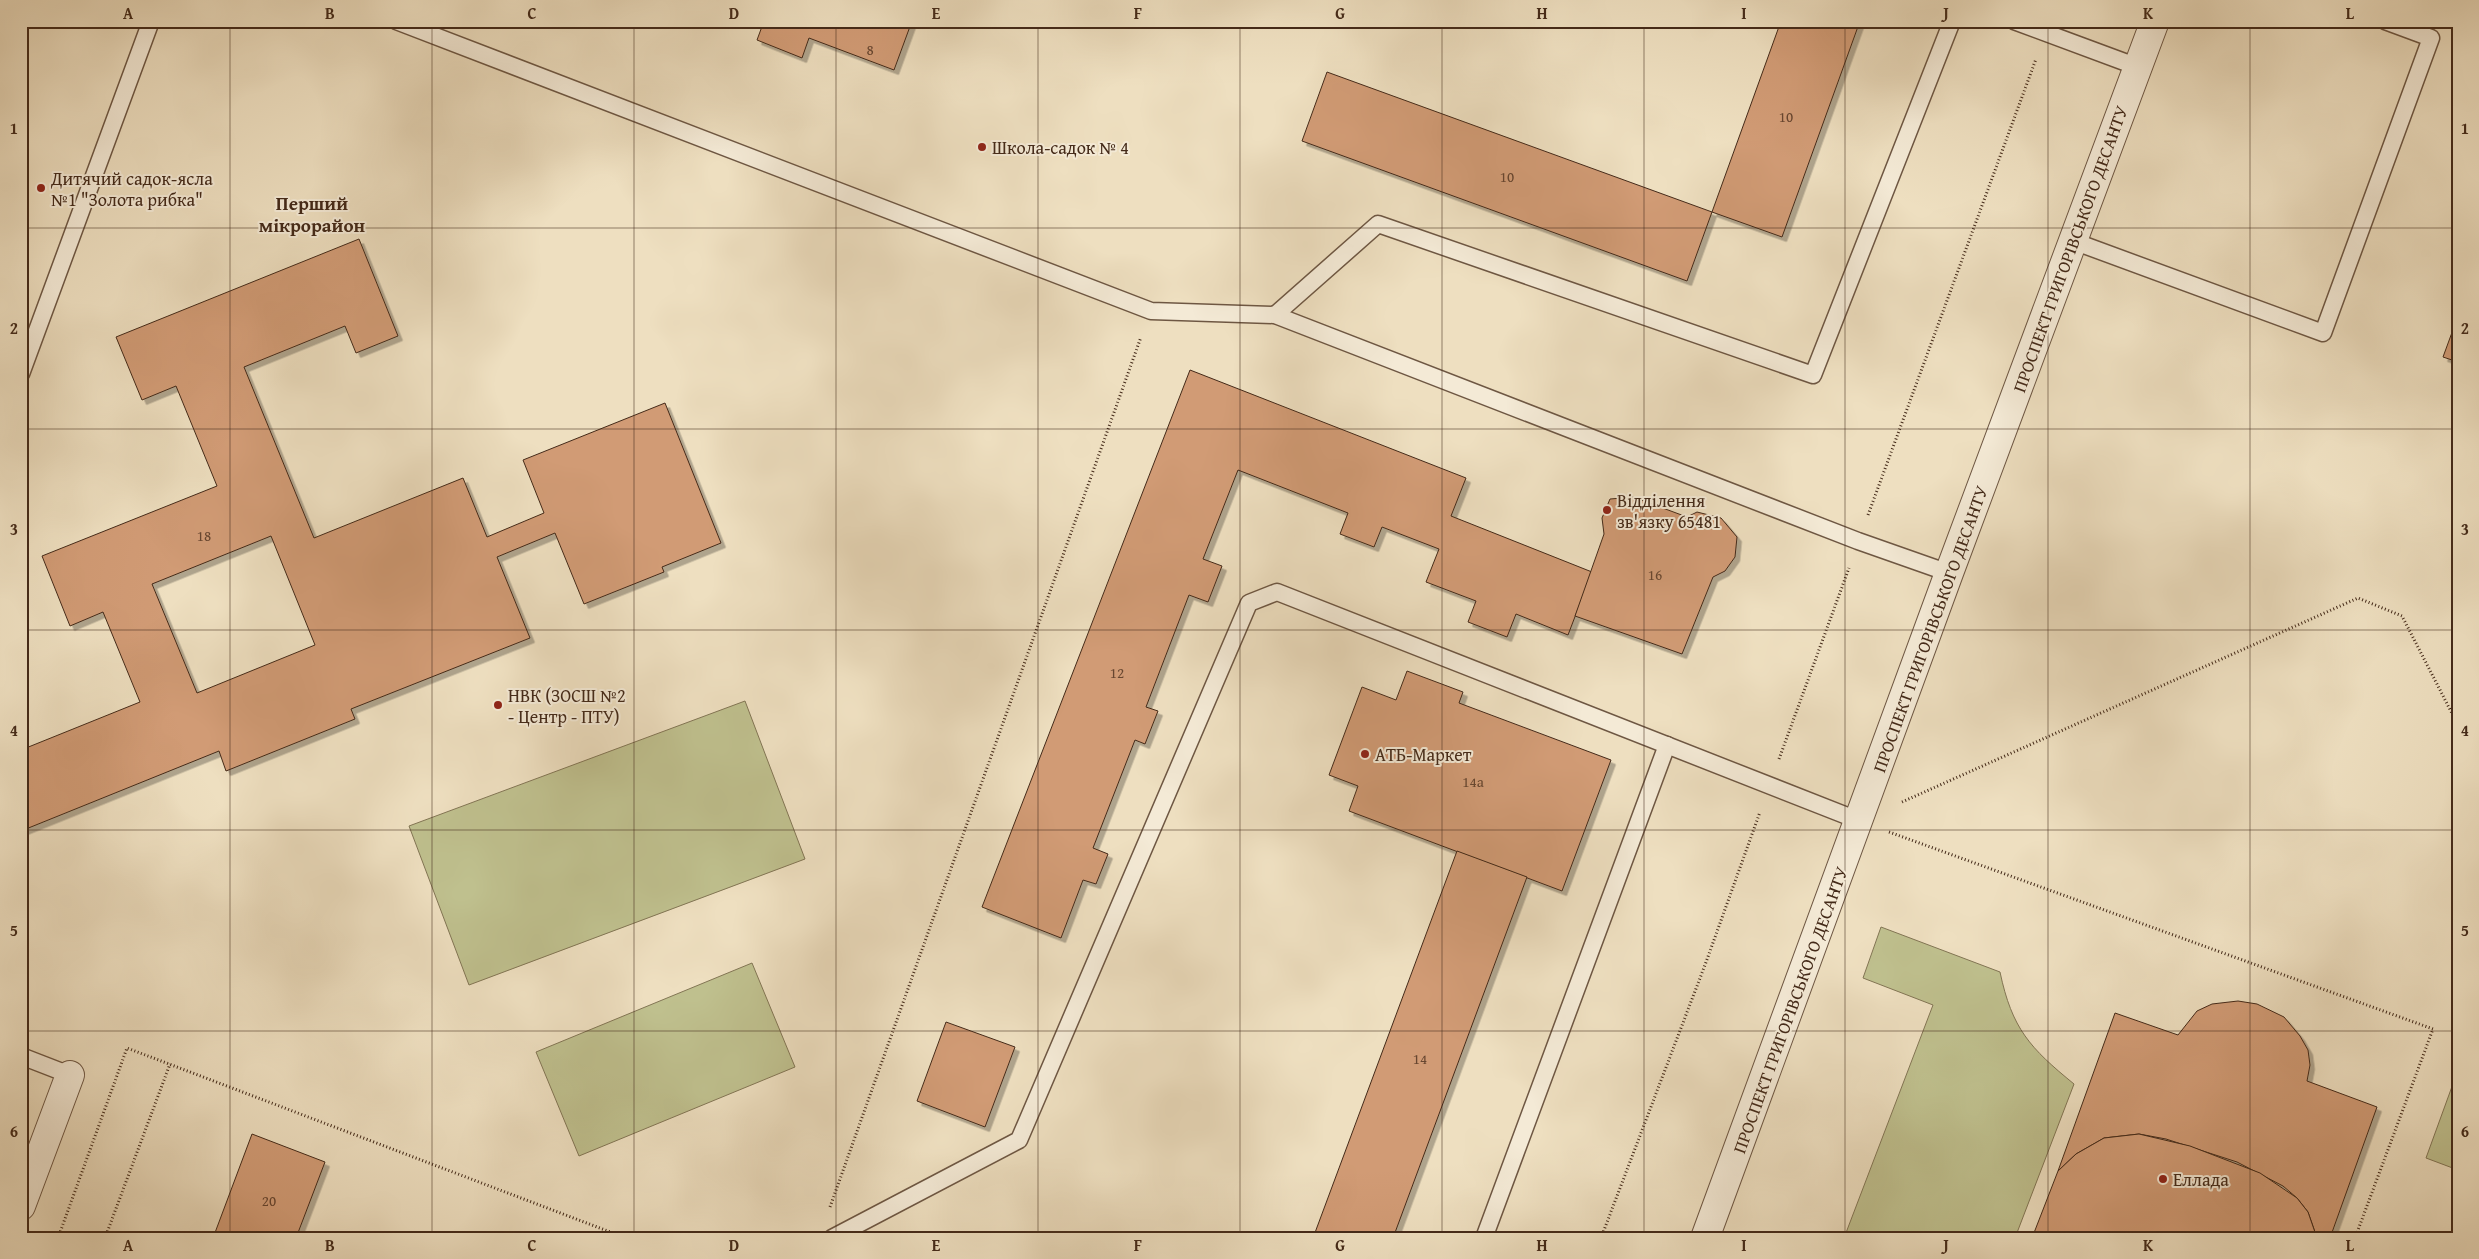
<svg xmlns="http://www.w3.org/2000/svg" width="2479" height="1259" font-family="'Gentium Book Plus',serif">
<style>
.green{fill:#bfc08e;stroke:#827554}
.building{fill:#d19b74;stroke:#442a19;fill-rule:evenodd;filter:url(#shadow)}
.lines{fill:none;stroke-linecap:round;stroke-linejoin:round}
.service-casing{stroke:#6e5743;stroke-width:19}
.minor-casing{stroke:#6e5743;stroke-width:30}
.tertiary-casing{stroke:#6e5743;stroke-width:30}
.path{stroke:#442a19;stroke-width:3;stroke-dasharray:1 2.5;stroke-linecap:butt}
.service{stroke:#f4ead6;stroke-width:16}
.minor{stroke:#f4ead6;stroke-width:28}
.tertiary{stroke:#f4ead6;stroke-width:28}
.grid{fill:none;stroke:#442a19;stroke-width:1;stroke-opacity:0.55}
.poi-dot{fill:#8f2418;stroke:#f4ead6;stroke-width:2}
.labels{text-anchor:middle;dominant-baseline:central;stroke-width:4;stroke-linejoin:round;paint-order:stroke}
.number-label{font-size:15px;fill:#674630}
.poi-label{font-size:18px;fill:#442a19;stroke:#f4ead6;text-anchor:start}
.street-label{font-size:18px;fill:#442a19;stroke:#f4ead6}
.neighbourhood-label{font-size:19px;font-weight:bold;fill:#442a19;stroke:#f4ead6}
.neatline{fill:none;stroke:#442a19;stroke-width:2}
.grid-label{font-size:16px;text-anchor:middle;font-weight:bold;fill:#442a19}
</style>
<defs>
<filter id="shadow"><feDropShadow dx="4.5" dy="4.5" stdDeviation="0" flood-color="#0004"/></filter>
</defs>
<rect width="100%" height="100%" fill="#eedfc0"/>
<filter id="stains"><feTurbulence type="fractalNoise" baseFrequency=".004" numOctaves="4"/><feColorMatrix values="0 0 0 0 .2 0 0 0 0 .09 0 0 0 0 .02 0 0 0 .5 -.17"/></filter>
<radialGradient id="worn" r=".72"><stop offset=".6" stop-color="#630" stop-opacity="0"/><stop offset="1" stop-color="#630" stop-opacity=".3"/></radialGradient>
<g class="green">
<path d="M 745,701 L 805,859 L 469,985 L 409,826 Z"/>
<path d="M 1881,927 L 2000,972 C 2012,1029 2030,1048 2074,1084 L 2015,1238 L 1844,1238 L 1933,1005 L 1863,978 Z"/>
<path d="M 752,963 L 795,1067 L 579,1156 L 536,1052 Z"/>
<path d="M 2458,1070 L 2458,1170 L 2426,1158 Z"/>
</g>
<g class="building">
<path d="M 764,21 L 912,21 L 894,70 L 809,38 L 802,58 L 757,40 Z"/>
<path d="M 1781,21 L 1860,21 L 1782,237 L 1712,212 Z"/>
<path d="M 1327,72 L 1712,212 L 1687,281 L 1302,141 Z"/>
<path d="M 359,239 L 398,336 L 356,353 L 345,326 L 244,367 L 314,538 L 463,478 L 487,537 L 544,513 L 523,460 L 665,403 L 721,543 L 662,567 L 664,572 L 584,604 L 555,533 L 497,557 L 530,638 L 351,709 L 355,719 L 226,771 L 219,751 L 21,831 L 21,750 L 140,702 L 103,612 L 70,626 L 42,556 L 217,486 L 176,386 L 142,400 L 116,337 ZM 271,536 L 315,645 L 197,693 L 152,584 Z"/>
<path d="M 2458,316 L 2458,362 L 2443,357 Z"/>
<path d="M 1190,370 L 1466,478 L 1451,516 L 1592,572 L 1568,635 L 1516,614 L 1507,637 L 1468,622 L 1476,601 L 1426,582 L 1439,549 L 1382,527 L 1374,547 L 1340,534 L 1348,513 L 1238,470 L 1203,559 L 1222,566 L 1208,602 L 1189,595 L 1146,707 L 1158,711 L 1145,744 L 1135,740 L 1093,848 L 1108,854 L 1096,884 L 1083,880 L 1061,938 L 982,907 Z"/>
<path d="M 1633,497 L 1687,517 L 1697,512 L 1721,518 L 1737,537 L 1735,557 L 1725,571 L 1713,577 L 1682,654 L 1575,616 L 1604,534 L 1602,518 L 1610,499 Z"/>
<path d="M 1407,671 L 1463,692 L 1459,703 L 1611,760 L 1562,891 L 1349,811 L 1358,786 L 1329,775 L 1362,687 L 1396,700 Z"/>
<path d="M 1457,851 L 1527,877 L 1393,1238 L 1313,1238 Z"/>
<path d="M 2238,1001 L 2257,1004 L 2284,1017 L 2300,1036 L 2308,1050 L 2310,1065 L 2307,1081 L 2377,1107 L 2330,1238 L 2317,1238 L 2308,1212 L 2297,1198 L 2283,1186 L 2237,1162 L 2166,1139 L 2139,1134 L 2104,1138 L 2076,1154 L 2058,1171 L 2115,1013 L 2178,1035 L 2197,1011 L 2212,1004 Z"/>
<path d="M 946,1022 L 1015,1047 L 985,1127 L 917,1101 Z"/>
<path d="M 252,1134 L 325,1162 L 296,1238 L 213,1238 Z"/>
<path d="M 2139,1134 L 2190,1146 L 2260,1173 L 2297,1198 L 2308,1212 L 2317,1238 L 2032,1238 L 2058,1171 L 2076,1154 L 2104,1138 Z"/>
</g>
<g class="lines">
<g class="service-casing">
<g id="service">
<path d="M 396,21 L 1151,311 L 1275,315 L 1858,541 L 1949,573"/>
<path d="M 2014,21 L 2138,67"/>
<path d="M 2073,241 L 2323,333 L 2431,38 L 2385,21"/>
<path d="M 1275,315 L 1378,224 L 1813,375 L 1952,21"/>
<path d="M 21,374 L 151,21"/>
<path d="M 21,1056 L 70,1075"/>
<path d="M 832,1238 L 1019,1140 L 1249,603 L 1277,592 L 1860,821"/>
<path d="M 1484,1238 L 1667,745"/>
</g>
</g>
<g class="minor-casing">
<path id="minor" d="M 21,1206 L 70,1075"/>
</g>
<g class="tertiary-casing">
<path id="tertiary" d="M 1705,1238 L 1949,573 L 2155,21"/>
</g>
<g class="path">
<path d="M 1868,515 L 2036,59"/>
<path d="M 1779,759 L 1849,568"/>
<path d="M 1902,802 L 2358,598 L 2402,616 L 2458,725"/>
<path d="M 1889,832 L 2433,1029 L 2355,1238"/>
<path d="M 830,1207 L 1141,337"/>
<path d="M 58,1238 L 127,1048 L 626,1238"/>
<path d="M 105,1238 L 170,1064"/>
<path d="M 1601,1238 L 1705,965 L 1760,812"/>
</g>
<use href="#service" class="service"/>
<use href="#minor" class="minor"/>
<use href="#tertiary" class="tertiary"/>
</g>
<path class="grid" d="M 230,21 L 230,1238M 432,21 L 432,1238M 634,21 L 634,1238M 836,21 L 836,1238M 1038,21 L 1038,1238M 1240,21 L 1240,1238M 1442,21 L 1442,1238M 1644,21 L 1644,1238M 1845,21 L 1845,1238M 2048,21 L 2048,1238M 2250,21 L 2250,1238M 21,228 L 2458,228M 21,429 L 2458,429M 21,630 L 2458,630M 21,830 L 2458,830M 21,1031 L 2458,1031"/>
<g class="poi-dot">
<circle cx="982" cy="147" r="5"/>
<circle cx="41" cy="188" r="5"/>
<circle cx="1607" cy="510" r="5"/>
<circle cx="498" cy="705" r="5"/>
<circle cx="1365" cy="754" r="5"/>
<circle cx="2163" cy="1179" r="5"/>
</g>
<g class="labels">
<g class="number-label">
<text x="870" y="49">8</text>
<text x="1786" y="116">10</text>
<text x="1507" y="176">10</text>
<text x="204" y="535">18</text>
<text x="1655" y="574">16</text>
<text x="1117" y="672">12</text>
<text x="1473" y="781">14а</text>
<text x="1420" y="1058">14</text>
<text x="269" y="1200">20</text>
</g>
<g class="poi-label">
<text x="992" y="147">Школа-садок № 4</text>
<text x="51" y="178">Дитячий садок-ясла<tspan x="51" dy="21">№1 "Золота рибка"</tspan></text>
<text x="1617" y="500">Відділення<tspan x="1617" dy="21">зв'язку 65481</tspan></text>
<text x="508" y="695">НВК (ЗОСШ №2<tspan x="508" dy="21">- Центр - ПТУ)</tspan></text>
<text x="1375" y="754">АТБ-Маркет</text>
<text x="2173" y="1179">Еллада</text>
</g>
<g class="street-label">
<text transform="translate(2070 249) rotate(-70)">ПРОСПЕКТ ГРИГОРІВСЬКОГО ДЕСАНТУ</text>
<text transform="translate(1930 629) rotate(-70)">ПРОСПЕКТ ГРИГОРІВСЬКОГО ДЕСАНТУ</text>
<text transform="translate(1790 1010) rotate(-70)">ПРОСПЕКТ ГРИГОРІВСЬКОГО ДЕСАНТУ</text>
</g>
<g class="neighbourhood-label">
<text x="312" y="203">Перший<tspan x="312" dy="22">мікрорайон</tspan></text>
</g>
</g>
<rect width="2479" height="1259" fill="none" stroke="#eedfc0" stroke-width="55"/>
<rect x="28" y="28" width="2424" height="1204" class="neatline"/>
<g class="grid-label">
<text x="128" y="19">A</text>
<text x="330" y="19">B</text>
<text x="532" y="19">C</text>
<text x="734" y="19">D</text>
<text x="936" y="19">E</text>
<text x="1138" y="19">F</text>
<text x="1340" y="19">G</text>
<text x="1542" y="19">H</text>
<text x="1744" y="19">I</text>
<text x="1946" y="19">J</text>
<text x="2148" y="19">K</text>
<text x="2350" y="19">L</text>
<text x="14" y="134">1</text>
<text x="2465" y="134">1</text>
<text x="14" y="334">2</text>
<text x="2465" y="334">2</text>
<text x="14" y="535">3</text>
<text x="2465" y="535">3</text>
<text x="14" y="736">4</text>
<text x="2465" y="736">4</text>
<text x="14" y="936">5</text>
<text x="2465" y="936">5</text>
<text x="14" y="1137">6</text>
<text x="2465" y="1137">6</text>
<text x="128" y="1251">A</text>
<text x="330" y="1251">B</text>
<text x="532" y="1251">C</text>
<text x="734" y="1251">D</text>
<text x="936" y="1251">E</text>
<text x="1138" y="1251">F</text>
<text x="1340" y="1251">G</text>
<text x="1542" y="1251">H</text>
<text x="1744" y="1251">I</text>
<text x="1946" y="1251">J</text>
<text x="2148" y="1251">K</text>
<text x="2350" y="1251">L</text>
</g>
<rect width="100%" height="100%" filter="url(#stains)"/>
<rect width="100%" height="100%" fill="url(#worn)"/>
</svg>
